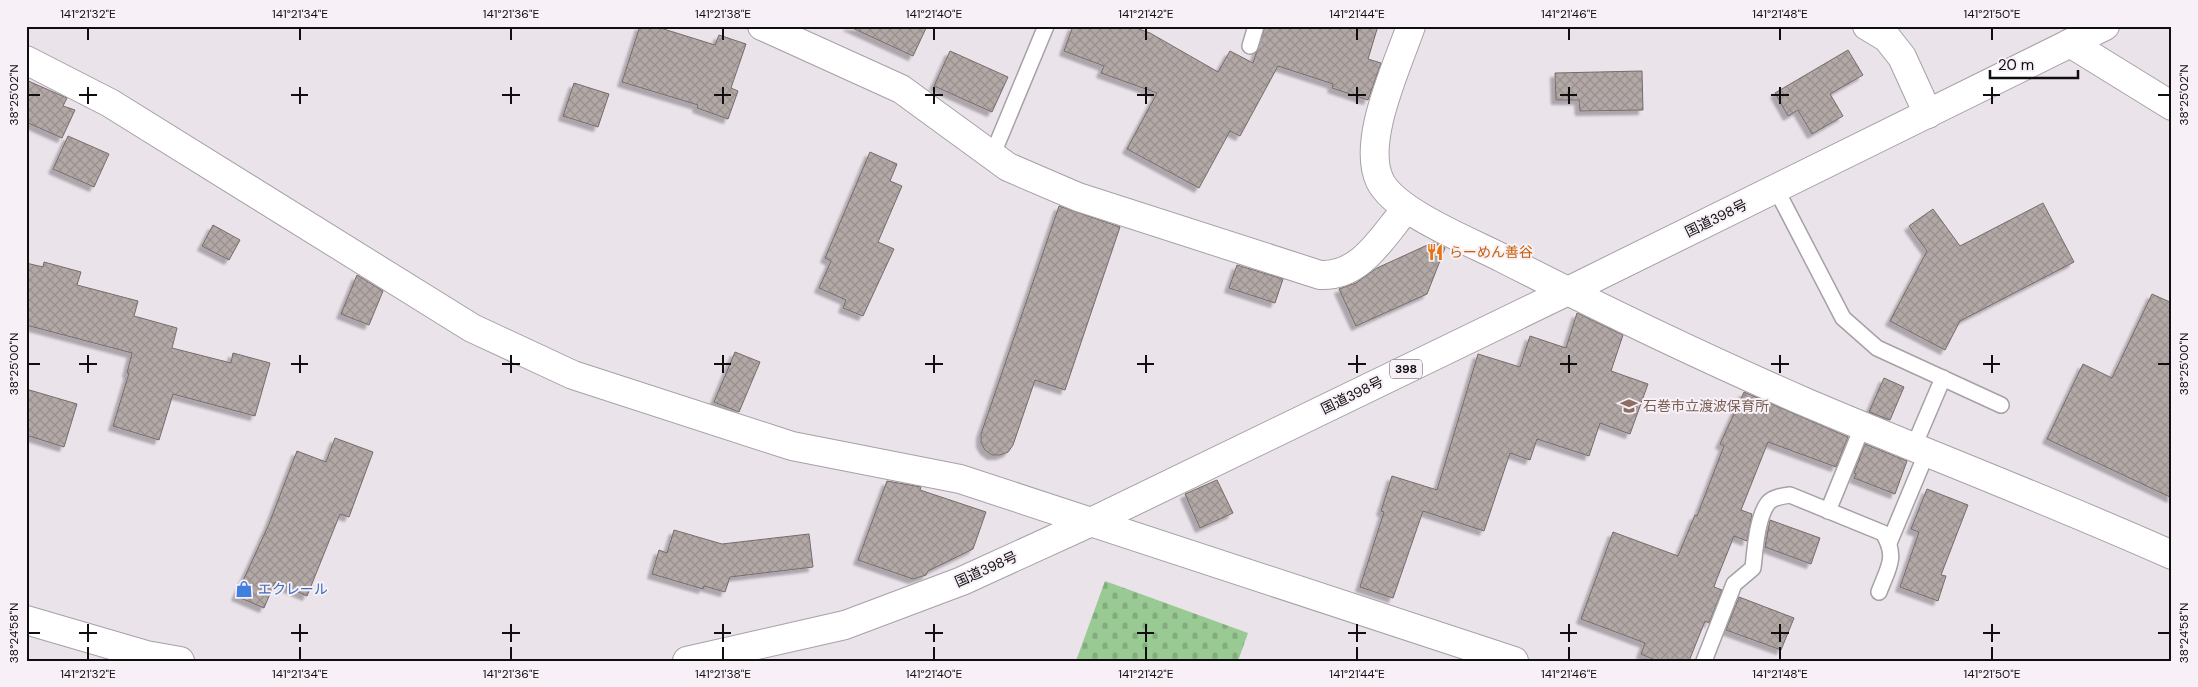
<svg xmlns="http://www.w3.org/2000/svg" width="2198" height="687" font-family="'DM Sans','Noto Sans JP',sans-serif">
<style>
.cemetery{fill:url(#cemetery-stones)}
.building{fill:url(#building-cross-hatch);stroke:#766c6b;filter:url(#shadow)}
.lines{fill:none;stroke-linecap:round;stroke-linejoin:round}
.lane-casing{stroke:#a7a0a6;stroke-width:18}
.street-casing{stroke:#a7a0a6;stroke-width:30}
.highway-casing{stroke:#a7a0a6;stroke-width:30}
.lane{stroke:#fff;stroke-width:15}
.street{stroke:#fff;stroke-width:28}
.highway{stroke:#fff;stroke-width:28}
.ticks{fill:none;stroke:#100e10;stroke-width:2}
.labels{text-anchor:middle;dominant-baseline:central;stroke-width:4;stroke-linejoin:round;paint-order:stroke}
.shield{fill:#f7f0f7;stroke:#555255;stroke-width:1}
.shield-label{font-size:12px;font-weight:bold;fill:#100e10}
.street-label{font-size:14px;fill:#100e10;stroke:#f7f0f7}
.food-label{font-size:14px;fill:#c56008;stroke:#f7f0f7;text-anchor:start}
.education-label{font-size:14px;fill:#785e54;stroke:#f7f0f7;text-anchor:start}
.shop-label{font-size:14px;fill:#366cbe;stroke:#f7f0f7;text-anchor:start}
.neatline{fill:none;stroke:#100e10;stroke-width:2}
.ticks-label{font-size:12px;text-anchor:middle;fill:#100e10}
</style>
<defs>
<pattern id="cemetery-stones" width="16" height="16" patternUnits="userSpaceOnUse" patternTransform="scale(1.25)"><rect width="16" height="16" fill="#99ca93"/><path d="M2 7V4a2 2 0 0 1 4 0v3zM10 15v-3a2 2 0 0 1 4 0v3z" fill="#83ac7e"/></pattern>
<pattern id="building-cross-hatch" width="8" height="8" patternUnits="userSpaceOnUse" patternTransform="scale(1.25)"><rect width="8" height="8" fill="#b2a8a6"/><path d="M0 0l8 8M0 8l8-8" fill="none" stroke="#988f8e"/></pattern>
<filter id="shadow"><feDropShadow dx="-4.5" dy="4.5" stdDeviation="1" flood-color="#0004"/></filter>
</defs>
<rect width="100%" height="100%" fill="#eae3ea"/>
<path class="cemetery" d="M 1105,581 L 1248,633 L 1238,661 L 1076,661 Z"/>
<g class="building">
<path d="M 640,26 L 654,26 L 715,45 L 719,35 L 746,44 L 731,88 L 738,91 L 728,119 L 697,108 L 698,105 L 622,82 Z"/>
<path d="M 848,26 L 927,26 L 913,56 Z"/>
<path d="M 1073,26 L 1131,26 L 1150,33 L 1218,72 L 1230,51 L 1253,63 L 1265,26 L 1378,26 L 1368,59 L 1381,63 L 1368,100 L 1332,88 L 1333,84 L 1278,66 L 1240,136 L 1230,131 L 1199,188 L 1127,149 L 1157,93 L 1101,73 L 1104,66 L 1064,51 Z"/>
<path d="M 1848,50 L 1863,75 L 1830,94 L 1843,116 L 1812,134 L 1798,110 L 1788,116 L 1775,93 Z"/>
<path d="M 950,51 L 1008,77 L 992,112 L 934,86 Z"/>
<path d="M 1642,71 L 1643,110 L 1580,111 L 1579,100 L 1556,100 L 1555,73 Z"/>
<path d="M 26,80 L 67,98 L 63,106 L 75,110 L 62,138 L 26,122 Z"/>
<path d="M 574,83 L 609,94 L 598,127 L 563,116 Z"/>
<path d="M 68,136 L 109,154 L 94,187 L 53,169 Z"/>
<path d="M 870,152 L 897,164 L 890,181 L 902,186 L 878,242 L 894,249 L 863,316 L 843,308 L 846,300 L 819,288 L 831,261 L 825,258 Z"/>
<path d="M 2043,203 L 2074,262 L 1960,321 L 1945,350 L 1890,321 L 1927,251 L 1909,226 L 1933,209 L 1960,246 Z"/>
<path d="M 1059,206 L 1120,227 L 1065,390 L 1035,380 L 1013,445 L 1008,452 L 1000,455 L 992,455 L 985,450 L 981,443 L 981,434 Z"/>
<path d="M 213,225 L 240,240 L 229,260 L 202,246 Z"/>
<path d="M 1434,242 L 1445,248 L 1427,294 L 1356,326 L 1339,289 L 1356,283 L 1377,268 Z"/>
<path d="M 44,262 L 81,272 L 77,285 L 138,301 L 134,316 L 177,328 L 172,348 L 231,363 L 233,353 L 270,363 L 255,416 L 173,394 L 159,440 L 113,426 L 129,373 L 127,373 L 132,353 L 26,325 L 26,263 L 43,267 Z"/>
<path d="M 1237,265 L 1283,279 L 1275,303 L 1229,288 Z"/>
<path d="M 357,275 L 383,291 L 369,325 L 341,314 Z"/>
<path d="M 2152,294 L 2172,303 L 2172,498 L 2047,439 L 2083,364 L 2112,378 Z"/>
<path d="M 1577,313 L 1623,335 L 1611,371 L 1648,384 L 1630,434 L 1600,423 L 1589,456 L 1537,439 L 1530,460 L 1510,453 L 1484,531 L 1423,511 L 1393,598 L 1360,587 L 1384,512 L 1381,511 L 1392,476 L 1437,490 L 1478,354 L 1520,367 L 1530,336 L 1566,348 Z"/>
<path d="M 735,352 L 760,362 L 739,412 L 714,402 Z"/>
<path d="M 1884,378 L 1904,387 L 1890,420 L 1869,412 Z"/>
<path d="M 26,389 L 77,404 L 64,447 L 26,435 Z"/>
<path d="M 1744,392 L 1848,437 L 1836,467 L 1768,442 L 1741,510 L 1752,514 L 1747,541 L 1734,536 L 1716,581 L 1714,587 L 1722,590 L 1709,623 L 1705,621 L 1689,661 L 1657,661 L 1641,654 L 1645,643 L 1581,619 L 1613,532 L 1678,556 L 1695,515 L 1697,516 L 1724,446 L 1720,444 Z"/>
<path d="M 335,438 L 373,452 L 349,517 L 340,514 L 307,596 L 275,582 L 264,608 L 236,596 L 269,524 L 297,451 L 326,462 Z"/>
<path d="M 1865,444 L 1907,461 L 1895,494 L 1854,478 L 1856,474 L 1854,473 Z"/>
<path d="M 1217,480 L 1233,513 L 1200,528 L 1185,494 Z"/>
<path d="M 887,481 L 921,487 L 920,490 L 986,512 L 973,549 L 928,571 L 926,575 L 913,579 L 858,560 Z"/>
<path d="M 1927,489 L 1968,505 L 1941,575 L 1946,576 L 1938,601 L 1900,587 L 1919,532 L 1911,529 Z"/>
<path d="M 1770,520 L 1820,538 L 1811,564 L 1765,547 Z"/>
<path d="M 674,530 L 722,544 L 809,534 L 813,567 L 730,577 L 725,592 L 704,586 L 703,589 L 652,574 L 659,550 L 667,553 Z"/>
<path d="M 1739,597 L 1794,618 L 1781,650 L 1726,630 Z"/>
</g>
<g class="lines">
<g class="lane-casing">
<g id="lane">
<path d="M 1250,46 L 1256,26"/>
<path d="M 992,156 L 1046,26"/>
<path d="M 1776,189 L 1843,318 L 1877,348 L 2001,405"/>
<path d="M 1914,446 L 1943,378"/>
<path d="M 1828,511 L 1863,425"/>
<path d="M 1889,543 L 1927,452"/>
<path d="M 1704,661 L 1734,584 L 1753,568 C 1755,550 1757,517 1768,503 C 1773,497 1783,496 1790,495 L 1883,533 C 1898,557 1888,568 1879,592"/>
</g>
</g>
<g class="street-casing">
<g id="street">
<path d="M 762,26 L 901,89 L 1008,167 L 1078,197 L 1320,275 C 1361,277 1382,237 1406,209"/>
<path d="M 1411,26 C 1397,67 1361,142 1380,181 C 1395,212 1471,242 1502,258 C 1600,308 1704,358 1805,402 C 1927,454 2051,501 2172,555"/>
<path d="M 1867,26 L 1887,38 L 1902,57 L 1928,114"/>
<path d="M 2070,43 L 2172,106"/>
<path d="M 26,60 L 110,103 L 472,328 L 573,375 L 792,446 L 960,479 L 1514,661"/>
</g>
</g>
<g class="highway-casing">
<g id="highway">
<path d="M 26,620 L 146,655 L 180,661"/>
<path d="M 687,661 L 845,625 L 962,581 L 1089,523 L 1568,291 L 2105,26"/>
</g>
</g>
<use href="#lane" class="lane"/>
<use href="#street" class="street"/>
<use href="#highway" class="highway"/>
</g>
<path class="ticks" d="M 88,28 L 88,40M 300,28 L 300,40M 511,28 L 511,40M 723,28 L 723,40M 934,28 L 934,40M 1146,28 L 1146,40M 1357,28 L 1357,40M 1569,28 L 1569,40M 1780,28 L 1780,40M 1992,28 L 1992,40M 88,87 L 88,104M 300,87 L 300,104M 511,87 L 511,104M 723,87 L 723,104M 934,87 L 934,104M 1146,87 L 1146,104M 1357,87 L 1357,104M 1569,87 L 1569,104M 1780,87 L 1780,104M 1992,87 L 1992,104M 28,95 L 40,95M 79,95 L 97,95M 291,95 L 308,95M 502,95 L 520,95M 714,95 L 731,95M 925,95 L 943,95M 1137,95 L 1154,95M 1348,95 L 1366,95M 1560,95 L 1577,95M 1771,95 L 1789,95M 1983,95 L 2000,95M 2158,95 L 2170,95M 88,355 L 88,373M 300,355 L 300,373M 511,355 L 511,373M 723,355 L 723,373M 934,355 L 934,373M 1146,355 L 1146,373M 1357,355 L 1357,373M 1569,355 L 1569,373M 1780,355 L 1780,373M 1992,355 L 1992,373M 28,364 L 40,364M 79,364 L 97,364M 291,364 L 308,364M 502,364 L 520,364M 714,364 L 731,364M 925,364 L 943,364M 1137,364 L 1154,364M 1348,364 L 1366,364M 1560,364 L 1577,364M 1771,364 L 1789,364M 1983,364 L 2000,364M 2158,364 L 2170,364M 88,624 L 88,642M 300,624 L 300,642M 511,624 L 511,642M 723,624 L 723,642M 934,624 L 934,642M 1146,624 L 1146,642M 1357,624 L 1357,642M 1569,624 L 1569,642M 1780,624 L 1780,642M 1992,624 L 1992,642M 28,633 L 40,633M 79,633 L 97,633M 291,633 L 308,633M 502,633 L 520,633M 714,633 L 731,633M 925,633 L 943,633M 1137,633 L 1154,633M 1348,633 L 1366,633M 1560,633 L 1577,633M 1771,633 L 1789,633M 1983,633 L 2000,633M 2158,633 L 2170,633M 88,647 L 88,660M 300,647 L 300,660M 511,647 L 511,660M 723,647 L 723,660M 934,647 L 934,660M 1146,647 L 1146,660M 1357,647 L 1357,660M 1569,647 L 1569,660M 1780,647 L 1780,660M 1992,647 L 1992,660"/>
<defs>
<g id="restaurant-bare" transform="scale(1.35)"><path d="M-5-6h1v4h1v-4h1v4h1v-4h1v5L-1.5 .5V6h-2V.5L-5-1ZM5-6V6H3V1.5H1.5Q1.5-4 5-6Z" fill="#e8710a" stroke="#f7f0f7" stroke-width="2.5" paint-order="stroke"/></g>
<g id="school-bare" transform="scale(1.35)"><path d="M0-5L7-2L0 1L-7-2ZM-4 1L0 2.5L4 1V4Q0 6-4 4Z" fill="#8d6e63" stroke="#f7f0f7" stroke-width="2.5" paint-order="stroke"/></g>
<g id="shop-bare" transform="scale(1.35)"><path d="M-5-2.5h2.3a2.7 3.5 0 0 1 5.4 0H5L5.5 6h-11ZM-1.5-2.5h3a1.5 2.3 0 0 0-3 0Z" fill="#3f7fe0" stroke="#f7f0f7" stroke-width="2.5" paint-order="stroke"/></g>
</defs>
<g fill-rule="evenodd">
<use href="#restaurant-bare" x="1435" y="252"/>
<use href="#school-bare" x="1629" y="406"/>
<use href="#shop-bare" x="244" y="589"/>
</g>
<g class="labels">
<rect class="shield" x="1390" y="359.5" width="32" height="19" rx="4"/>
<g class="shield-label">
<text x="1406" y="369">398</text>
</g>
<g class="street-label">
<text transform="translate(1716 218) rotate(-26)">国道398号</text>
<text transform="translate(1352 395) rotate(-26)">国道398号</text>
<text transform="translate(986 569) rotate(-24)">国道398号</text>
</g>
<g class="food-label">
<text x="1449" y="252">らーめん善谷</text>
</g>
<g class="education-label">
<text x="1643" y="406">石巻市立渡波保育所</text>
</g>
<g class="shop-label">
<text x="258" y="589">エクレール</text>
</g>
</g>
<rect width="2198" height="687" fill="none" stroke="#f7f0f7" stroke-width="55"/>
<path d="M1990 70v8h88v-8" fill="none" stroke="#100e10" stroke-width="2.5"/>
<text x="1998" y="70" font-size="15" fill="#100e10" stroke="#f7f0f7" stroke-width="4" paint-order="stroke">20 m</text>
<rect x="28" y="28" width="2142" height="632" class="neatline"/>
<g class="ticks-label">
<text x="88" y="18">141°21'32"E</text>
<text x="300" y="18">141°21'34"E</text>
<text x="511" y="18">141°21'36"E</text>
<text x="723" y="18">141°21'38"E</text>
<text x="934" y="18">141°21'40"E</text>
<text x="1146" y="18">141°21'42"E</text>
<text x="1357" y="18">141°21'44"E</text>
<text x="1569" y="18">141°21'46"E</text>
<text x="1780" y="18">141°21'48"E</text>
<text x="1992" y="18">141°21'50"E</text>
<text transform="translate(14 95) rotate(-90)" y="4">38°25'02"N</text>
<text transform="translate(2184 95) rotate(-90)" y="4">38°25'02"N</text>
<text transform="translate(14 364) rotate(-90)" y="4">38°25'00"N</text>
<text transform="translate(2184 364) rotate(-90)" y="4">38°25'00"N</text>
<text transform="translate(14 633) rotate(-90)" y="4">38°24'58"N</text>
<text transform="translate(2184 633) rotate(-90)" y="4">38°24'58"N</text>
<text x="88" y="678">141°21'32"E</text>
<text x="300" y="678">141°21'34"E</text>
<text x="511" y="678">141°21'36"E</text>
<text x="723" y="678">141°21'38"E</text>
<text x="934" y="678">141°21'40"E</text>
<text x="1146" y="678">141°21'42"E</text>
<text x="1357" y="678">141°21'44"E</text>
<text x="1569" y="678">141°21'46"E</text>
<text x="1780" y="678">141°21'48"E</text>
<text x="1992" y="678">141°21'50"E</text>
</g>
</svg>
